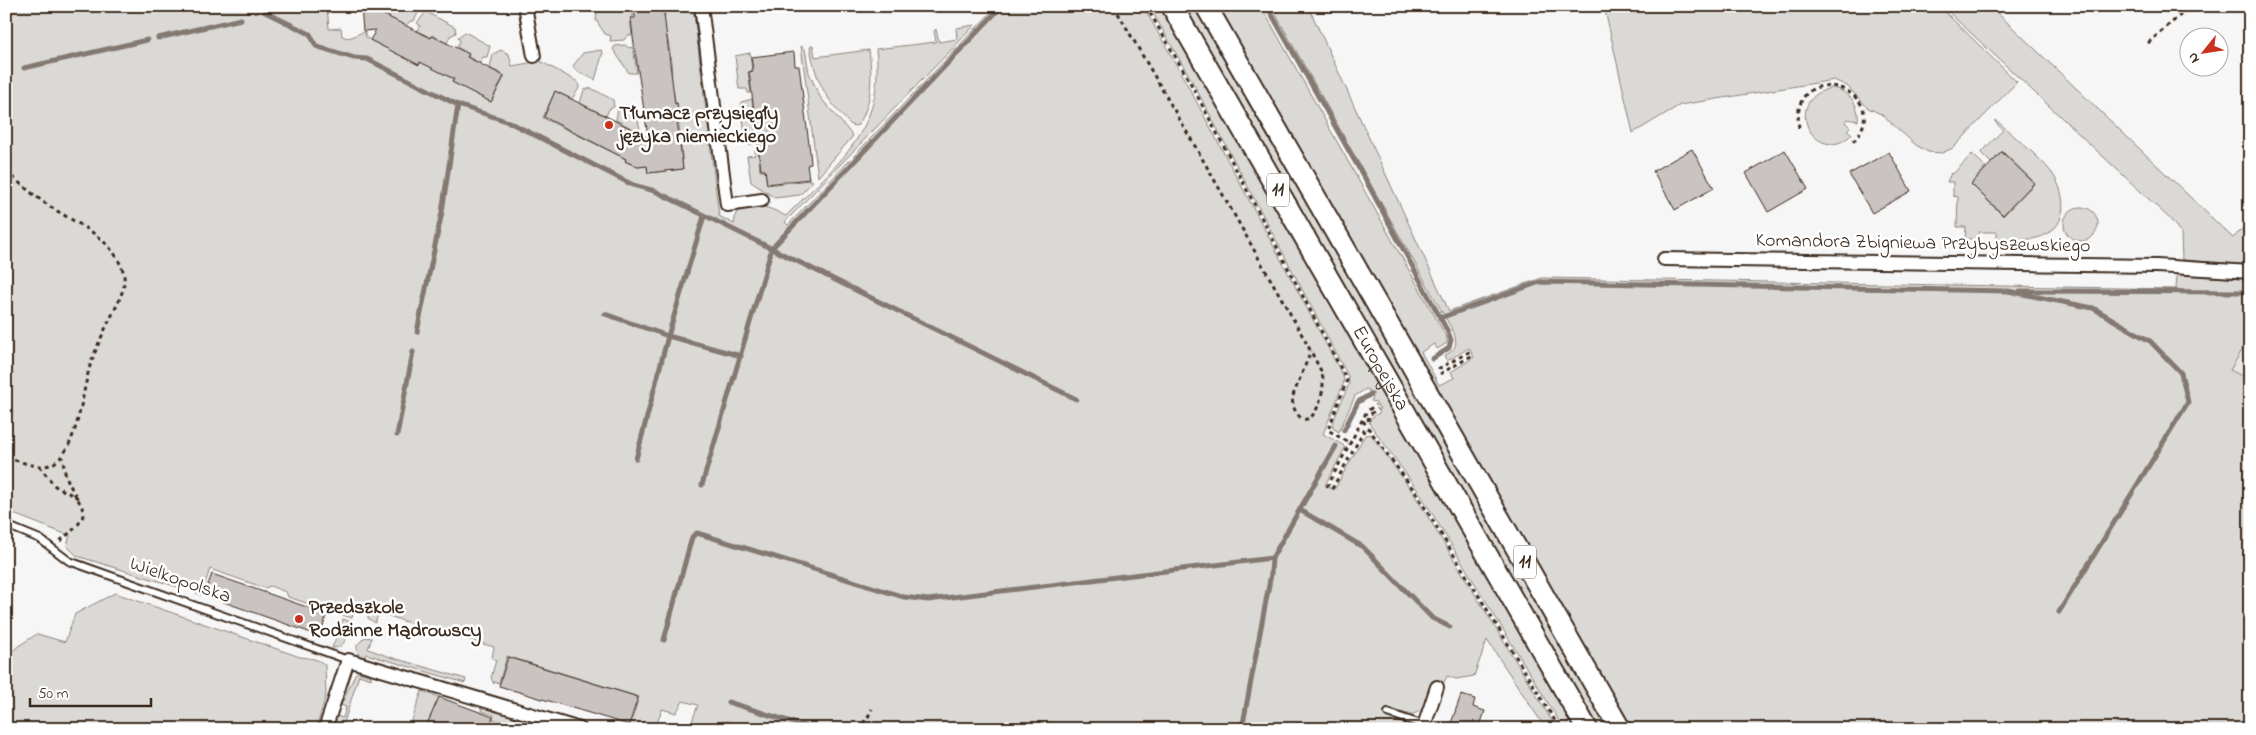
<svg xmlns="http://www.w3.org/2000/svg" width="2256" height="735" font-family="'Indie Flower',sans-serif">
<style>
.built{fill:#e9e7e6}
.green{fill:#dbd9d6;stroke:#8b827a}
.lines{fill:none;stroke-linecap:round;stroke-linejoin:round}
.stream{stroke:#847972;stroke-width:5}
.building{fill:#c9c3c1;stroke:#3b2a1e}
.lane-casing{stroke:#3b2a1e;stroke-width:10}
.street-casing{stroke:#3b2a1e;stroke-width:16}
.primary-casing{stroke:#3b2a1e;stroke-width:24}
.path{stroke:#3b2a1e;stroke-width:3;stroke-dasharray:4 4;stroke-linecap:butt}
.lane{stroke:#fff;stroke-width:6}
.street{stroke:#fff;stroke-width:12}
.primary{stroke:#fff;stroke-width:20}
.poi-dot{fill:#c8321e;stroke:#fff;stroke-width:2}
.labels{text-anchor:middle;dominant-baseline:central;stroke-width:5;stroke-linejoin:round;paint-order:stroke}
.shield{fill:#fff;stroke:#766a62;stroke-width:1}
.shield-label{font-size:19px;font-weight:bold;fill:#3b2a1e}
.poi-label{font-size:20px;font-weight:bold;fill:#3b2a1e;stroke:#fff;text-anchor:start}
.street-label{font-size:20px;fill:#3b2a1e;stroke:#fff}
</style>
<rect width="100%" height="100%" fill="#f7f6f6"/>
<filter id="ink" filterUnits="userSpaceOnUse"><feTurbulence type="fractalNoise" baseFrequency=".02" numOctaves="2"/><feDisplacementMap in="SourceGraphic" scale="10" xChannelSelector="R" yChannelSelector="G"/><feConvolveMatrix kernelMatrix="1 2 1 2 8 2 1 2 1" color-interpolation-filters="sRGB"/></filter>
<g filter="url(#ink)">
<path class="built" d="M 2250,334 L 2250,430 L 2228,369 Z"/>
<g class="green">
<path d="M 6,6 L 327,6 L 329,29 L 341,28 L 342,36 C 352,41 355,33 365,32 L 366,37 L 370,40 L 419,65 L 421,62 L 453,79 L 452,82 L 491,102 L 505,76 L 490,68 L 493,54 L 501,50 L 509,54 L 512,66 L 540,61 L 578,82 L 579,88 L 572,99 L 555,91 L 543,118 L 626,159 L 625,161 L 637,167 L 647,166 L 648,173 L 683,169 L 677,103 L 675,103 L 674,94 L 670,94 C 674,70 670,40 661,17 L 665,16 L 664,6 L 693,6 L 719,216 L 734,224 L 736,213 C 753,199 770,208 786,216 C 838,162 885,132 876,49 L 936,42 L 934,31 L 936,29 L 939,42 L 957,39 L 956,28 L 975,25 L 785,222 L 788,225 L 997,6 L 1143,6 L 1187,84 L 1343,376 L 1344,382 L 1323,434 L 1343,445 L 1345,448 L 1325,485 L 1334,490 L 1365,435 L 1371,434 L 1414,494 L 1557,729 L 1546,729 L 1487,640 L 1474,676 L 1456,679 L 1447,676 C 1443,687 1425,713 1412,714 C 1405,715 1395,710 1388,708 L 1385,717 L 1406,725 L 1410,729 L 755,729 L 726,721 L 715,724 L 709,729 L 689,729 L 698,705 L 683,701 L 676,713 L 662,709 L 655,729 L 633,729 L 630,726 L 639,697 L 507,656 L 499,683 L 494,682 L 494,684 L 491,678 L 496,660 L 492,658 L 494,647 L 403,621 L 379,612 L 375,623 L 368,618 L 368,608 L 356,605 L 352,618 L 288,597 L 286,592 L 270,586 L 265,588 L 210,569 L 201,595 L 192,591 L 193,587 L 182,584 L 181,588 L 77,556 L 67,546 L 70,535 L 69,533 L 65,534 L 6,511 Z"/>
<path d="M 391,6 L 416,6 L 418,13 L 414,21 L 410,21 L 406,26 L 388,17 L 391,13 Z"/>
<path d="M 606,6 L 632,6 L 633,17 L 630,18 L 632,35 L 628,35 L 624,40 L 610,41 L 611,36 L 605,34 L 596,20 L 597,12 Z"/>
<path d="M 1149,6 L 1161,6 L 1576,729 L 1564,729 L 1419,492 L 1369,423 L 1371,418 L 1379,413 L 1380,409 L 1376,402 L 1371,401 L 1373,397 L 1368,390 L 1366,389 L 1355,396 L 1339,432 L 1334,429 L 1332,424 L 1349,384 L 1348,376 L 1192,81 Z"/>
<path d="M 1182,6 L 1195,6 L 1609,729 L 1597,729 Z"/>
<path d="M 1216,6 L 1261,6 L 1447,338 L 1447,343 L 1437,349 L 1434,344 L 1421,352 L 1439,385 L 1454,378 L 1451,372 L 1474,357 L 1469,348 L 1447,361 L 1444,356 C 1455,350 1458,346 1454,333 L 1271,6 L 1308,6 L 1449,311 L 1542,278 L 2176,289 L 2177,275 L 2250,279 L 2250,337 L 2230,370 L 2250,380 L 2250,729 L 1630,729 Z"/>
<path d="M 1604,6 L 1939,6 L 2017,82 L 1953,148 L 1942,153 L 1928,152 L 1916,145 L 1881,114 L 1868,108 L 1847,86 L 1834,80 L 1680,105 L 1633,133 Z"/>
<path d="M 1942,6 L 1990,6 L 2233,238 L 2250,221 L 2245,241 L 2250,243 L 2250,265 L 2182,260 L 2181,233 L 2170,219 Z"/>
<path d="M 426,12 L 455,27 L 456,33 L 450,36 L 447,43 L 432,35 L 430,38 L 417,31 L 420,26 L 417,23 Z"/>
<path d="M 465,32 L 490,46 L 487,57 L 483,57 L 480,63 L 468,57 L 469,54 L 457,47 L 460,41 L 458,37 Z"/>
<path d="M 625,45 L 629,48 L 633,47 L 637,73 L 629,73 L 613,49 L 615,46 Z"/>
<path d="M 813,45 L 815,57 L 869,50 C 872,75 873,103 858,125 L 854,126 L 850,124 C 825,98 816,82 810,47 Z"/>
<path d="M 801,46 L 805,49 L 809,73 L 820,97 L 853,136 L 818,177 Z"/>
<path d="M 601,50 L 603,52 L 595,80 L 575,70 L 573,66 L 583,53 Z"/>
<path d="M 750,53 L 752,71 L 748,72 L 751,93 L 748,93 L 747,89 L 739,89 L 735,56 Z"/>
<path d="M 591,88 L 613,100 L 614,107 L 609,109 L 606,116 L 580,103 L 584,90 Z"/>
<path d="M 1831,88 C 1847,89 1860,104 1858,121 L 1847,119 L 1845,122 L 1850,127 L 1847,130 L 1852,134 C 1818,169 1778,101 1831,88 Z"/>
<path d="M 752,99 L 757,143 L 748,145 L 746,143 L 741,102 Z"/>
<path d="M 627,105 L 636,112 L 641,133 L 616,120 L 618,108 Z"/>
<path d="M 1996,120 C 2012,135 2040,157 2052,173 C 2068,196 2069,231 2036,238 C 2023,241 2010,240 1997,239 L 1997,232 L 1979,232 L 1978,239 L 1965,239 L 1966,227 L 1957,227 L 1958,197 L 1953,196 L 1953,182 L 1947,182 L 1951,173 L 1953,174 L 1972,154 L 1986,167 L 1971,184 L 2003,216 L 2035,183 L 2002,151 L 1991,163 L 1981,153 L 2003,130 L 1995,122 Z"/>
<path d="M 758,149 L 760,171 L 765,171 L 767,185 L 810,180 L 813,181 L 800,195 L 775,198 L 751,182 L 747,156 L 755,155 L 755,150 Z"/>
<circle cx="2081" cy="224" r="17"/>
<path d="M 115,593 L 300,657 C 308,658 318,658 325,665 L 326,695 L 317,726 L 314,729 L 6,729 L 6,658 L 17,647 L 37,634 L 65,642 L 75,614 Z"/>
<path d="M 343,619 L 351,622 C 348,633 347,648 332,648 Z"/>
<path d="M 365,637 L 372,638 L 368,649 L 390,657 L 466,679 L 465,683 L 366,654 L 364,659 C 358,657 357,652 357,645 Z"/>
<path d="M 358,672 L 371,676 L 371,679 L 359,675 L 342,729 L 332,729 L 337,716 L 343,718 L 346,707 L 341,705 C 345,694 351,686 355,674 Z"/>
<path d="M 422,691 L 439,697 L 425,729 L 409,729 Z"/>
<path d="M 482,705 C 497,709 523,711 526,729 L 507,729 L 509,724 L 493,719 L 494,715 L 481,711 Z"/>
</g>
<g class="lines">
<g class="stream">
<path d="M 1267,6 L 1370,188 L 1448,332 L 1451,340 L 1449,348 L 1432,359"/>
<path d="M 265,12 L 310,34 L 316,46 L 354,58 L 367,59 L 458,105 L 509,122 L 633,185 L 655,191 L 1076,399"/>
<path d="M 158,38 L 241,19"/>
<path d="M 24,68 L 147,40"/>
<path d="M 6,72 L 7,72"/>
<path d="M 2020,291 L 2250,292"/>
<path d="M 605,314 L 668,336 L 741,356"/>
<path d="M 1440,318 L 1540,282 L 2008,291 L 2093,308 L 2150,341 L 2181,373 L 2188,402 L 2059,612"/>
<path d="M 417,332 L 442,212 L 458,105"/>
<path d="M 1344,430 L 1358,402 L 1371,394"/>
<path d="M 397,435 L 413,352"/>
<path d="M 636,459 L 668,336 L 704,216"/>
<path d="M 702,485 L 772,248 L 1002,6"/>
<path d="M 1300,510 L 1363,547 L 1432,618 L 1450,627"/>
<path d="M 664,640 L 692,537 L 697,533 L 904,597 L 928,600 L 1272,558"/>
<path d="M 728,702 L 814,729"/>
<path d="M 1242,729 L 1271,574 L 1272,558 L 1336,446"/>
</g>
</g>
<g class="building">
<path d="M 361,6 L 366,6 L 431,38 L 432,36 L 469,54 L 467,57 L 504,76 L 491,102 L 452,82 L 454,79 L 420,62 L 419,65 L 370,40 L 376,30 L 363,31 Z"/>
<path d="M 634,6 L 663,6 L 675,104 L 677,103 L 679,119 L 677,120 L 683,169 L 648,173 L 647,166 L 638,167 L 625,161 L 626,159 L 544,117 L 555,91 L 648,137 L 633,37 L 631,18 L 635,18 Z"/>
<path d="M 794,52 L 795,66 L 799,66 L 810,152 L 811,164 L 807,165 L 809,179 L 767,184 L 765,170 L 761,170 L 753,103 L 749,72 L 753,71 L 751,57 Z"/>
<path d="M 1692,149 L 1714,188 L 1675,210 L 1653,171 Z"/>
<path d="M 1785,150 L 1808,189 L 1768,212 L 1746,173 Z"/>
<path d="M 1889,152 L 1911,191 L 1872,213 L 1849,174 Z"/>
<path d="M 2002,152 L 2034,183 L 2003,215 L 1971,184 Z"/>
<path d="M 212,574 L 327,614 L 320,636 L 204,595 Z"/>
<path d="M 508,657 L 638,697 L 629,725 L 499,686 Z"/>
<path d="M 1461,695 L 1475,699 L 1473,707 L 1485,711 L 1479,729 L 1449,729 Z"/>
<path d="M 439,697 L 493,717 L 489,729 L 425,729 Z"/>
</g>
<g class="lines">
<g class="lane-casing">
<g id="lane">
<path d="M 6,525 L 40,539 L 69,561 L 348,660"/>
<path d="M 1388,713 L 1424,725"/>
<path d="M 722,729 L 731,729"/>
</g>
</g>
<g class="street-casing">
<g id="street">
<path d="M 525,6 L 534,56"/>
<path d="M 701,6 L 727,205 L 762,200"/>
<path d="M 1664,259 L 2157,266 L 2250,272"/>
<path d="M 325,729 L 348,660 L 580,729"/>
<path d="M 1423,729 L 1437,687"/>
</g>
</g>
<g class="primary-casing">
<g id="primary">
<path id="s1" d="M 1172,6 L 1587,729"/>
<path d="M 1206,6 L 1620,729"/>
</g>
</g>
<g class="path">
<path d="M 1114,6 C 1162,90 1212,174 1259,259 C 1280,296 1302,333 1321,371 C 1329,387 1312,438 1296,412 C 1293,407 1293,403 1292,398 L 1311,351"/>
<path d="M 1146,6 L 1190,82 L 1347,380 L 1328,430 L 1351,444"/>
<path d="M 2148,43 L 2191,6"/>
<path d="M 1799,128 C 1788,52 1901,92 1852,143"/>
<path d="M 6,172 C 20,183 33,195 48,205 C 75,224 111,235 123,271 C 128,287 116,307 109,321 C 102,335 95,351 90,366 C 82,392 78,448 54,463 C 41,471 19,461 6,457"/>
<path d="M 1438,369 L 1471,351"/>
<path d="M 1440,374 L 1473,355"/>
<path d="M 1363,421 L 1416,493 L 1560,729"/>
<path d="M 1368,421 L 1369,415 L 1378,409"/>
<path d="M 39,466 L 55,486 L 78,498"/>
<path d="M 1327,487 L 1367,411 L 1376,405"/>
<path d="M 1332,489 L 1366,427"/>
<path d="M 60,541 C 99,510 80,512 66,476 C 64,470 64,463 62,457"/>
<path d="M 857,729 L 867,719 L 872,709"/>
</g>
<use href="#lane" class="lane"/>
<use href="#street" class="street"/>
<use href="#primary" class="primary"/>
</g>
</g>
<g class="poi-dot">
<circle cx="609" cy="125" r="5"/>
<circle cx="299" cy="619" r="5"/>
</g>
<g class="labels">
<g class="shield">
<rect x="1267" y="173.5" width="22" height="33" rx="4"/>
<rect x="1514" y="545.5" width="22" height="33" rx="4"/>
</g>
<g class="shield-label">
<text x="1278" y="190">11</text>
<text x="1525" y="562">11</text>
</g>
<g class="poi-label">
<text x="619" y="114">Tłumacz przysięgły<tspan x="619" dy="23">języka niemieckiego</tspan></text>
<text x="309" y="608">Przedszkole<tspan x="309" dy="23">Rodzinne Mądrowscy</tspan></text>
</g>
<g class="street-label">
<text transform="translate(1923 244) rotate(1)">Komandora Zbigniewa Przybyszewskiego</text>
<text stroke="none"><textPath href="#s1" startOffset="418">Europejska</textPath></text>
<text transform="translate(180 581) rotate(19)">Wielkopolska</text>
</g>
</g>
<rect width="2256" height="735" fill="none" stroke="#fff" stroke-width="25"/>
<rect x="12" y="12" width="2231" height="710" fill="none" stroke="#3b2a1e" stroke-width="2" filter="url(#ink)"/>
<g transform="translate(2204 52) rotate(240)"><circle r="24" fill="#ffffff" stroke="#b1aaa5"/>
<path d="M0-4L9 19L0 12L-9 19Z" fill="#c8321e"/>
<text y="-8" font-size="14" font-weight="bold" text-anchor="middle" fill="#3b2a1e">N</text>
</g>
<path d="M30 698v8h121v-8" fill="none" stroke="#3b2a1e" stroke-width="2.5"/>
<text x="38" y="698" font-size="15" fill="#3b2a1e" stroke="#ffffff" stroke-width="4" paint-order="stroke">50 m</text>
</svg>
